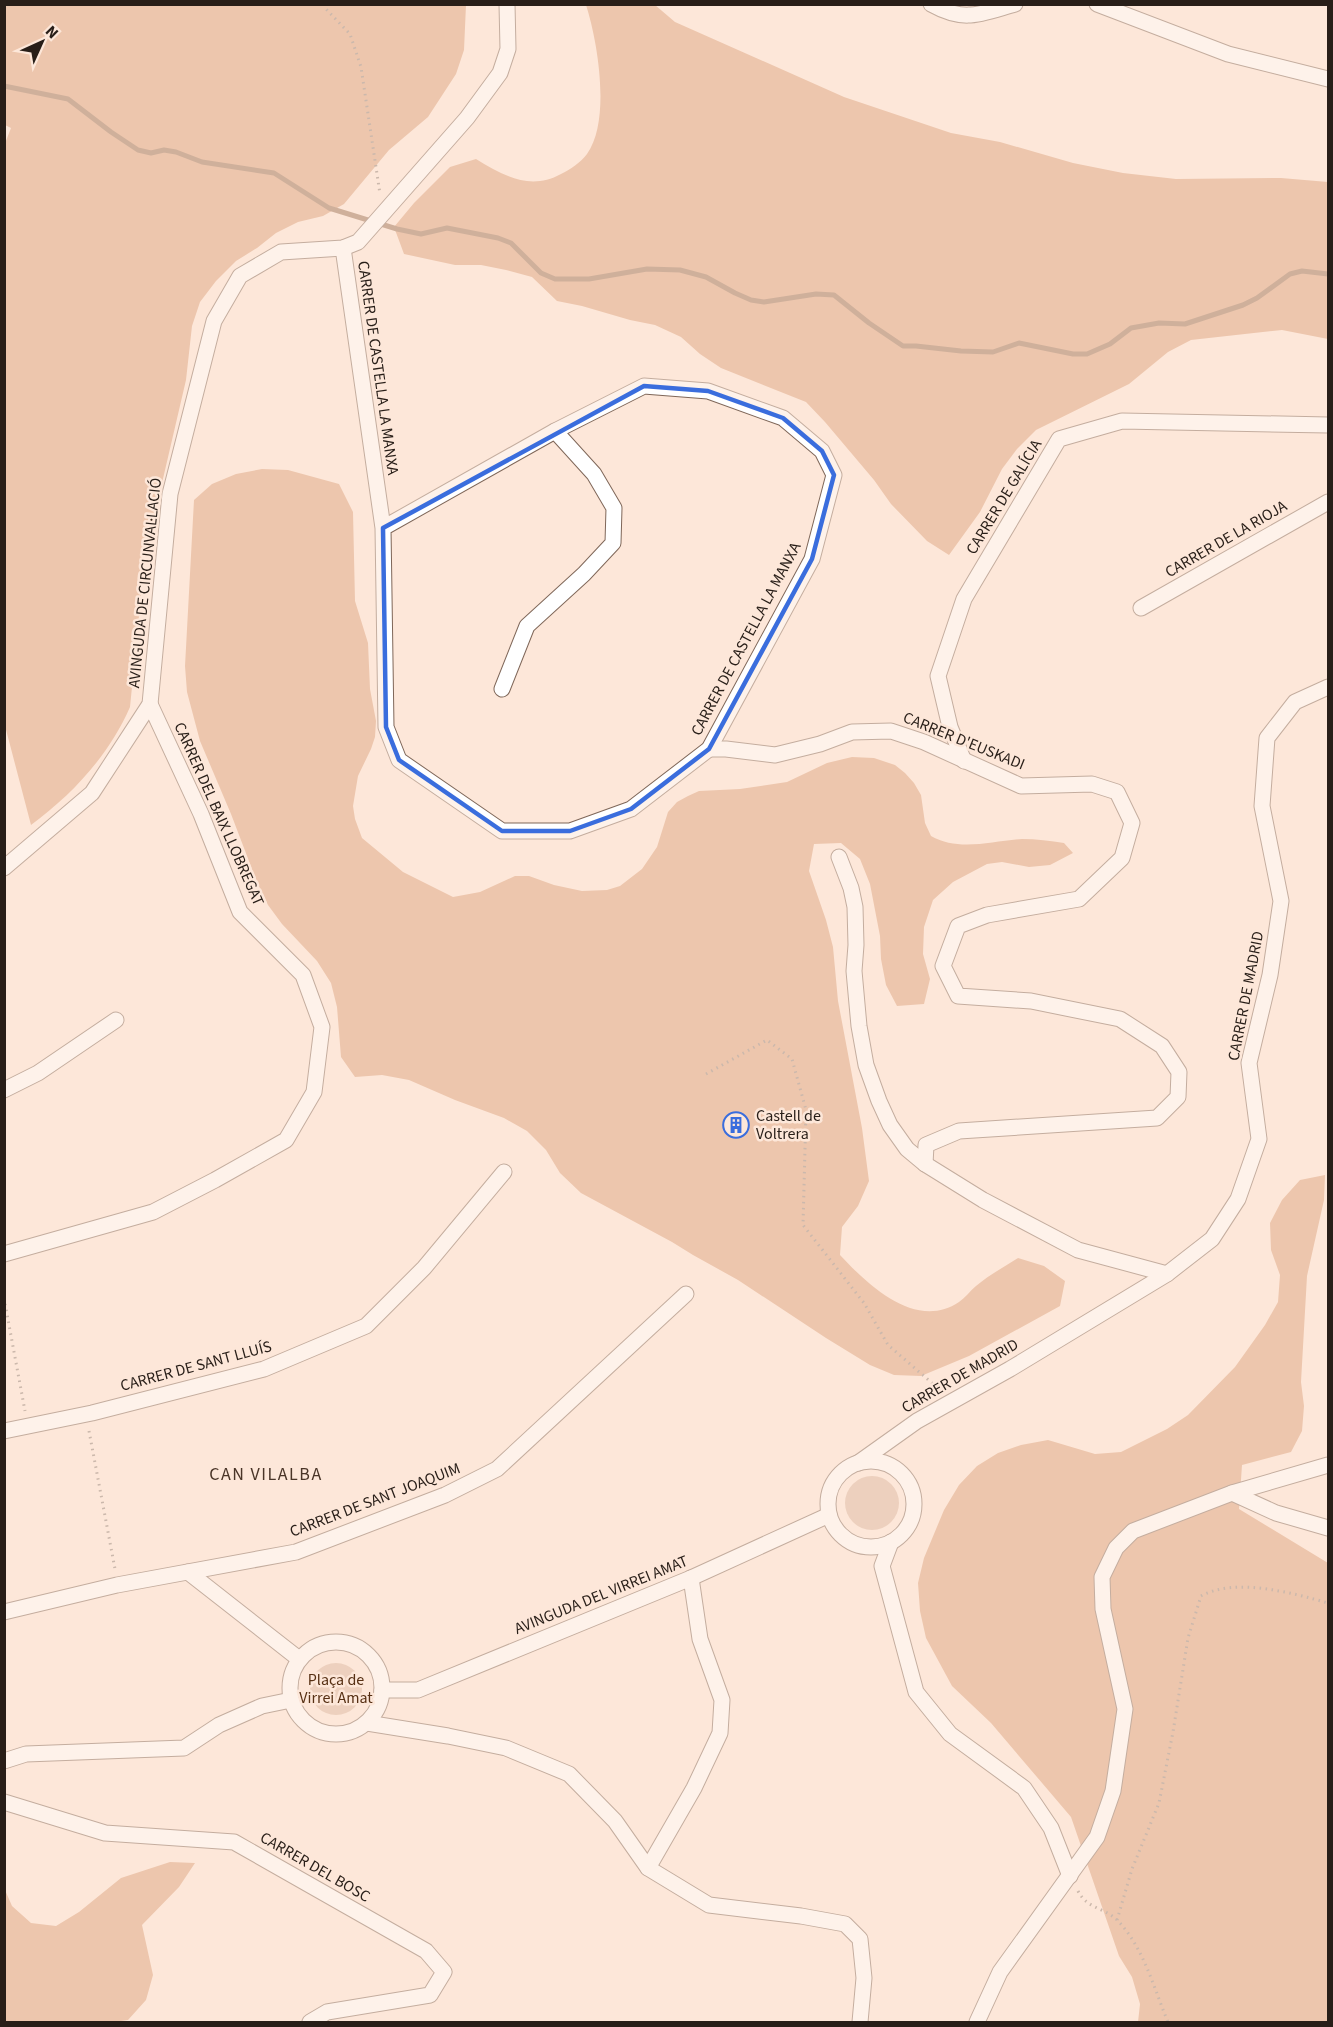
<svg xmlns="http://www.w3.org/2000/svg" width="1333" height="2027" font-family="'Source Sans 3',sans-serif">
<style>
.green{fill:#d9b49e}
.forest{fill:#d99e79}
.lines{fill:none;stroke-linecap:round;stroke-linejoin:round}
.stream{stroke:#986d51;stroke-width:5}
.street-casing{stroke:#7f6759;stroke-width:17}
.path{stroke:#8f7f75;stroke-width:3;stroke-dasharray:1.5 4.5;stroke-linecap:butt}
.street{stroke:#fff;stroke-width:15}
.marked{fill:none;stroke:#3a6ddd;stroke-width:4.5;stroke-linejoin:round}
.labels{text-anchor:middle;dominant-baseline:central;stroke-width:5;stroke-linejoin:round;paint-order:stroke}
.street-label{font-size:16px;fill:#281e18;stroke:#fde7d9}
.poi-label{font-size:16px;fill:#281e18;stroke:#fde7d9;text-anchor:start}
.park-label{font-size:16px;fill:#573014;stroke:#fde7d9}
.neighbourhood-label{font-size:18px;letter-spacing:1.5px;fill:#4a3528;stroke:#fde7d9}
</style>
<rect width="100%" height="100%" fill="#fde7d9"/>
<g class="green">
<circle cx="872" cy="1503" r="27"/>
<circle cx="336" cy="1689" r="26"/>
</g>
<g class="forest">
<path d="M 5,4 L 466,5 L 464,50 L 456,74 L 428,117 L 389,150 L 344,204 L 323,216 L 298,222 L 276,233 L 257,248 L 236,261 L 216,281 L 200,302 L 192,326 L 186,380 L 145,556 L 130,707 C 109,755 73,794 31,825 L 4,722 L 4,146 L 11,128 L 5,125 Z"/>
<path d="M 586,5 L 655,5 L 675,22 L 844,97 L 951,133 L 1000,142 L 1073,163 L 1123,173 L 1176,179 L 1281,178 L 1328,182 L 1328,339 L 1282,330 L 1191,340 L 1168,352 L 1129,384 L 1036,430 L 1017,449 L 1002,469 L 980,512 L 949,555 L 927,541 L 891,504 L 874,480 L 825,422 L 806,402 L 721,368 L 700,354 L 681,337 L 655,325 L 630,320 L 582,306 L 557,301 L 532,277 L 506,270 L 481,265 L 455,265 L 404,254 L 394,227 L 414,203 L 450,167 L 476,159 C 504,176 530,191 561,174 C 570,170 581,162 587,154 C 611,121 598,42 586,5 Z"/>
<path d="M 262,469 L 288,470 L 339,484 L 353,512 L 355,601 L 368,643 L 370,689 L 376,721 L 375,737 L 371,749 L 358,776 L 353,806 L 355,819 L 362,838 L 403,872 L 453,897 L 480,892 L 515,876 L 529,876 L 554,885 L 582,891 L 607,890 L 620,886 L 642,869 L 657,847 L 668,812 L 677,802 L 688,796 L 699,791 L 740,789 L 787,782 L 827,763 L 852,757 L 874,758 L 895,765 L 905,773 L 914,783 L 921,795 L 925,823 L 931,836 C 959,852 991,841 1022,839 C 1036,839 1051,841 1064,843 L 1073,853 L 1050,865 L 1029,867 L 1002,862 L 987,864 L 953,882 L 933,900 L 924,927 L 923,954 L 930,979 L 924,1004 L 897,1006 L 886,985 L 881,959 L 880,936 L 870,884 L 860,859 L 841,843 L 814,844 L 809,871 L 826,920 L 833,947 L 838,1001 L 862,1128 L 869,1181 L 858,1206 L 842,1227 L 840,1255 C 868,1285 916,1331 959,1302 C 965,1298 970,1291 976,1286 C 989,1275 1004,1267 1018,1258 L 1044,1266 L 1065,1281 L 1060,1306 L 969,1356 L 921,1376 L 894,1375 L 870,1365 L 826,1338 L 738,1280 L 693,1255 L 672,1242 L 581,1193 L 560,1173 L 546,1150 L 527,1131 L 504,1118 L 455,1100 L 409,1080 L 382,1075 L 355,1077 L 341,1057 L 337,1007 L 331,983 L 317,961 L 282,924 L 268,905 L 257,882 L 231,814 L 200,741 L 187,692 L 185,666 L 194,500 L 212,484 L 236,474 Z"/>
<path d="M 1325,1175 L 1324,1200 L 1307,1276 L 1301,1382 L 1304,1406 L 1302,1431 L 1291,1452 L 1242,1465 L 1239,1509 L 1328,1563 L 1328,2022 L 1138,2022 L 1140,2004 L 1132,1977 L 1119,1956 L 1071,1817 L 991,1723 L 952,1686 L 926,1638 L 920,1611 L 918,1583 L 924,1558 L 944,1510 L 959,1485 L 977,1466 L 998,1453 L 1021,1445 L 1048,1440 L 1095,1454 L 1121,1452 L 1167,1429 L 1188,1415 L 1235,1367 L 1265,1325 L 1278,1302 L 1280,1275 L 1271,1250 L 1270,1223 L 1282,1200 L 1300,1180 Z"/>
<path d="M 170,1862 L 195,1863 L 179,1887 L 142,1925 L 153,1975 L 146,2000 L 128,2020 L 114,2022 L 5,2022 L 5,1890 L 12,1906 L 31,1923 L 56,1926 L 79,1912 L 121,1878 Z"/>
</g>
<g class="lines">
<path class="stream" d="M 4,86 L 68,99 L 111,132 L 138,150 L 151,153 L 164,150 L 176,152 L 202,162 L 274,173 L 329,208 L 397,229 L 421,234 L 447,228 L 498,238 L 511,243 L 541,273 L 555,279 L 589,279 L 647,269 L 680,270 L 706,277 L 735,293 L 751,300 L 764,302 L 816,294 L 834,295 L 869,323 L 903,346 L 916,346 L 961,351 L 993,352 L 1019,343 L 1073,354 L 1087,354 L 1110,344 L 1131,328 L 1159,323 L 1185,324 L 1243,305 L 1257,298 L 1290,274 L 1302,271 L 1328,274"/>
<g class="street-casing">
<g id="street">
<path d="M 931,4 C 965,23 980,14 1015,4"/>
<path d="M 1097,4 L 1228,54 L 1328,79"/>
<path d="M 343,248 L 383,528 L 386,727 L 399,760 L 502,831 L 570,831 L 631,809 L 709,749 L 812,559 L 834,475 L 822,451 L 783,418 L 708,391 L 644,386 L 555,431 L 383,528"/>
<path d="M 1141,608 L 1328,502"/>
<path d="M 502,689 L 527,626 L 584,574 L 613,543 L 614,508 L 594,474 L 555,431"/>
<path d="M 709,749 L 726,749 L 775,755 L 820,744 L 852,732 L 891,731 L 924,742 L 1021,786 L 1092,784 L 1117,792 L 1132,823 L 1122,858 L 1079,899 L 987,915 L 958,926 L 943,966 L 958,996 L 1031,1001 L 1120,1019 L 1162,1046 L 1179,1072 L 1178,1097 L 1157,1118 L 959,1131 L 926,1145 L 925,1164"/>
<path d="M 964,761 L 950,727 L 938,676 L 964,599 L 1059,439 L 1122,421 L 1328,425"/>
<path d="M 839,857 L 851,888 L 855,907 L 856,945 L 854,971 L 859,1026 L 866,1065 L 879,1101 L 890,1125 L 907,1149 L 925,1164 L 983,1200 L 1078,1250 L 1167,1274"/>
<path d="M 4,868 L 92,793 L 150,704 L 170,494 L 214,321 L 240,276 L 281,252 L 343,248 L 358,242 L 467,118 L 500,73 L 508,49 L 507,4"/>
<path d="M 4,1090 L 38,1073 L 116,1020"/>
<path d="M 4,1254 L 153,1212 L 215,1180 L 286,1140 L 314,1092 L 322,1027 L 303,975 L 240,912 L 201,814 L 150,704"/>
<path d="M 4,1431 L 92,1413 L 264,1369 L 366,1326 L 424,1268 L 504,1172"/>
<circle cx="871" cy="1504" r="43"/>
<path d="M 858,1463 L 917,1421 L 1010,1369 L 1167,1274 L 1212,1239 L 1238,1199 L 1259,1139 L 1249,1063 L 1270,975 L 1281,901 L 1262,806 L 1267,738 L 1295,702 L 1328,687"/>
<path d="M 1232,1493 L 1276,1513 L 1328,1528"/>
<path d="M 891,1542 L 882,1566 L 916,1692 L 950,1734 L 1024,1788 L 1051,1828 L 1070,1876"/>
<path d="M 188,1572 L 299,1659"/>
<path d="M 4,1612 L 117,1585 L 296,1552 L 445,1495 L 497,1469 L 686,1294"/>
<circle cx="336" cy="1688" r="46"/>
<path d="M 382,1690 L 418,1690 L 691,1578 L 829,1515"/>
<path d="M 367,1723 L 448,1736 L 506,1748 L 569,1774 L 615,1821 L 648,1868 L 709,1905 L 801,1916 L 845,1924 L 860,1939 L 864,1978 L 860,2022"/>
<path d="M 4,1761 L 26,1754 L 184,1748 L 219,1725 L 262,1706 L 291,1700"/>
<path d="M 4,1802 L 105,1833 L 234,1842 L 426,1951 L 444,1972 L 430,1995 L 327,2012 L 310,2022"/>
<path d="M 648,1868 L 694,1788 L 720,1733 L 722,1700 L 700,1639 L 691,1578"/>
<path d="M 977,2022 L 1000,1972 L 1097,1837 L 1113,1791 L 1125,1709 L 1103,1609 L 1102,1577 L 1116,1548 L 1133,1531 L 1232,1493 L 1328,1465"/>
</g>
</g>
<g class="path">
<path d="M 324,4 L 326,9 L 350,34 L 361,67 L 380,194"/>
<path d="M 706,1074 L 767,1040 L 792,1059 L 806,1110 L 803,1225 L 864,1303 L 888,1345 L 939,1389"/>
<path d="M 4,1298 L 25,1411"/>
<path d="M 89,1431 L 115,1569"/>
<path d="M 1078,1891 C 1087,1909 1106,1908 1118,1921 C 1144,1948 1154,1989 1168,2022"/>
<path d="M 1117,1920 L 1132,1869 L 1159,1803 L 1173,1732 L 1188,1638 L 1201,1596 C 1235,1577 1293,1593 1328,1603"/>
</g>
<use href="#street" class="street"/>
</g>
<path d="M0 0H1333V2027H0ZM 644,386 L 708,391 L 783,418 L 822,451 L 834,475 L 812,559 L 709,749 L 631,809 L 570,831 L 502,831 L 399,760 L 386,727 L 383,528 Z" fill="#fde7d9" fill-opacity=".55" fill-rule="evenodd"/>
<path class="marked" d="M 644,386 L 708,391 L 783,418 L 822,451 L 834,475 L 812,559 L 709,749 L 631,809 L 570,831 L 502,831 L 399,760 L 386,727 L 383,528 Z"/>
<defs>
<g id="building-ring" transform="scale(1.35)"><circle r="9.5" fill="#fde7d9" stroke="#3a6ddd" stroke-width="1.5"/><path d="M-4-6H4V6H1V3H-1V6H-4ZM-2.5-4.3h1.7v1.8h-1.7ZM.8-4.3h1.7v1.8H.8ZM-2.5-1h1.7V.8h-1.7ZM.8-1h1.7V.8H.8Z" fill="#3a6ddd"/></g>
</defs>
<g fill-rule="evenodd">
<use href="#building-ring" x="736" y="1125"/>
</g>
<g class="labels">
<g class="street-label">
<text transform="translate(378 368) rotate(82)">CARRER DE CASTELLA LA MANXA</text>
<text transform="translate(1004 497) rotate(-59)">CARRER DE GALÍCIA</text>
<text transform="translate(1226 539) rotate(-30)">CARRER DE LA RIOJA</text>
<text transform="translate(145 583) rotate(-84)">AVINGUDA DE CIRCUNVAL·LACIÓ</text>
<text transform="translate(746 639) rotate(-62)">CARRER DE CASTELLA LA MANXA</text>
<text transform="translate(964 741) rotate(22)">CARRER D'EUSKADI</text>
<text transform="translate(219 814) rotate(66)">CARRER DEL BAIX LLOBREGAT</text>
<text transform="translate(1246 996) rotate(-79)">CARRER DE MADRID</text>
<text transform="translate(196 1366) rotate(-15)">CARRER DE SANT LLUÍS</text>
<text transform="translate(960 1376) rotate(-30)">CARRER DE MADRID</text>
<text transform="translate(375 1500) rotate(-21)">CARRER DE SANT JOAQUIM</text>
<text transform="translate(601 1595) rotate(-22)">AVINGUDA DEL VIRREI AMAT</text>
<text transform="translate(315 1867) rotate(30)">CARRER DEL BOSC</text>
</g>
<g class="poi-label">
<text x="756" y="1116">Castell de<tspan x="756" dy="18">Voltrera</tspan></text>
</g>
<g class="park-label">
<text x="336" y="1680">Plaça de<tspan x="336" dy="18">Virrei Amat</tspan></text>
</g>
<g class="neighbourhood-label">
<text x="266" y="1474">CAN VILALBA</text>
</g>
</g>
<rect width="1333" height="2027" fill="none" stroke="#281e18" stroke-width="12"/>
<g transform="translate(42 42) rotate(45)" stroke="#fde7d9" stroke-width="4.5" paint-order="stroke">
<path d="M0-4.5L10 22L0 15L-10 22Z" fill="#281e18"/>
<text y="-9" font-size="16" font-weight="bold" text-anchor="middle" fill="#281e18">N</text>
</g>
</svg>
